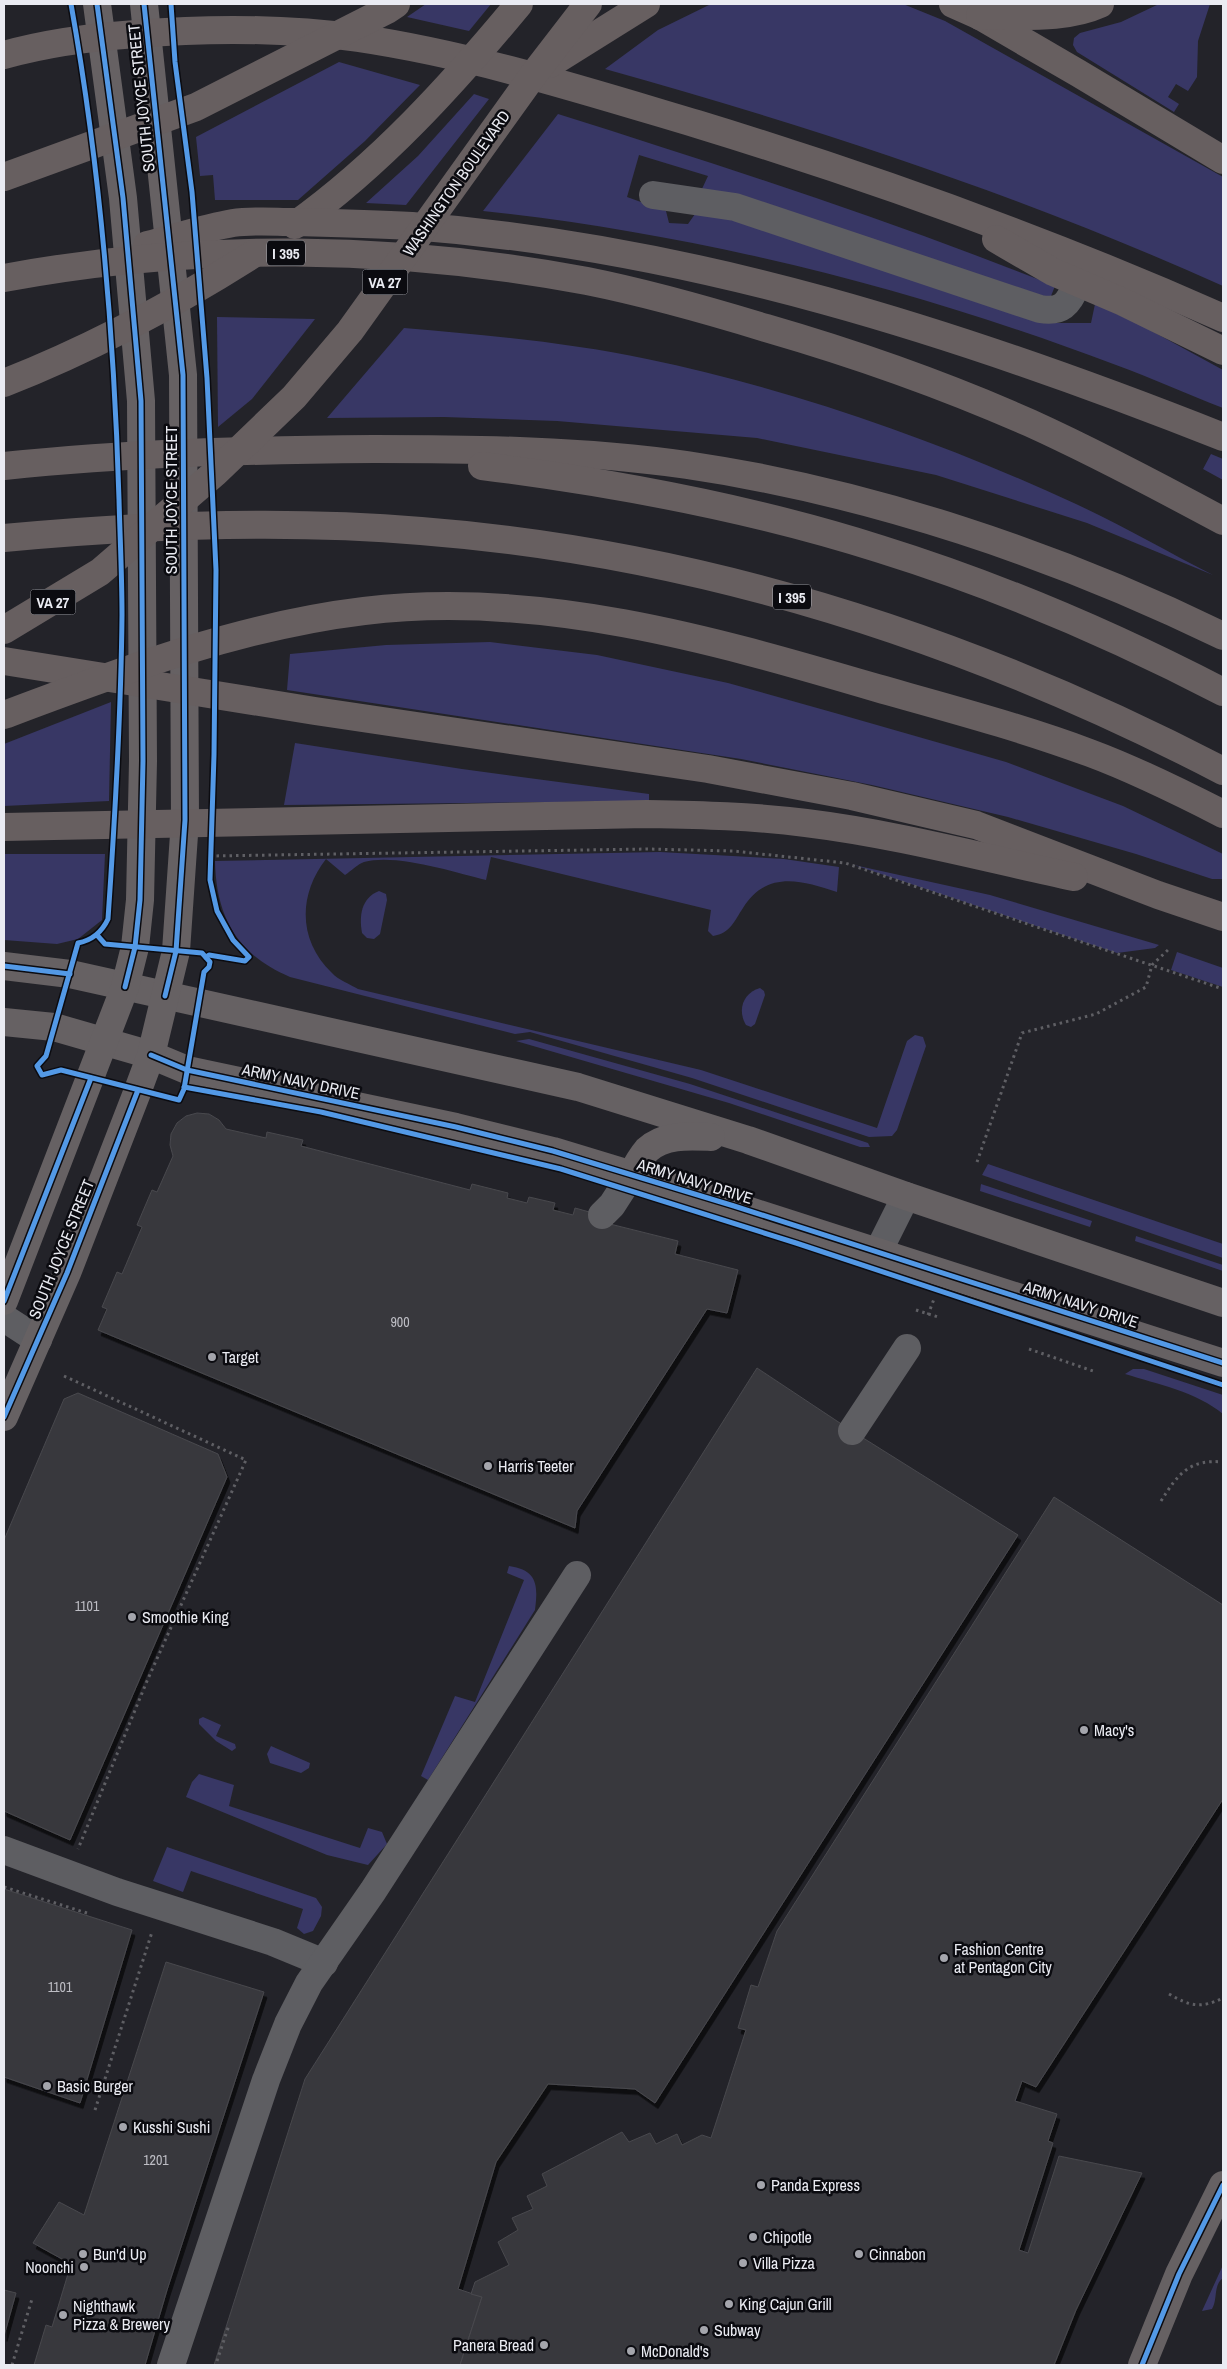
<svg xmlns="http://www.w3.org/2000/svg" width="1227" height="2369" font-family="'Archivo Narrow',sans-serif">
<style>
.green{fill:#383765}
.building{fill:#39393e;stroke:#48484d;filter:url(#shadow)}
.lines{fill:none;stroke-linecap:round;stroke-linejoin:round}
.path{stroke:#5f5f64;stroke-width:3;stroke-dasharray:2.5 4;stroke-linecap:butt}
.minor{stroke:#5e5e62;stroke-width:28}
.major{stroke:#666163;stroke-width:28}
.highway{stroke:#675f60;stroke-width:28}
.cycleway-casing{stroke:#0b0b10;stroke-width:8}
.cycleway{stroke:#5399e6;stroke-width:5}
.poi-dot{fill:#a4a5ac;stroke:#0b0b10;stroke-width:2}
.labels{text-anchor:middle;dominant-baseline:central;stroke-width:5;stroke-linejoin:round;paint-order:stroke}
.number-label{font-size:14px;fill:#bebec5}
.shield{fill:#0b0b10;stroke:#a7a8ae;stroke-width:1}
.shield-label{font-size:15px;font-weight:bold;fill:#eaebf2}
.street-label{font-size:16px;fill:#eaebf2;stroke:#0b0b10}
.poi-label{font-size:16px;fill:#eaebf2;stroke:#0b0b10;text-anchor:start}
</style>
<defs>
<filter id="shadow"><feDropShadow dx="3" dy="5.5" stdDeviation="0" flood-color="#0009"/></filter>
</defs>
<rect width="100%" height="100%" fill="#232329"/>
<g class="green">
<path d="M 426,4 L 491,4 L 469,31 L 407,17 Z"/>
<path d="M 711,4 L 903,4 L 945,21 L 1223,177 L 1223,286 C 1023,196 816,128 605,69 L 658,30 Z"/>
<path d="M 1159,4 L 1210,4 L 1198,41 L 1197,77 L 1188,91 L 1176,84 L 1168,97 L 1179,104 L 1174,112 L 1077,52 L 1073,45 L 1074,38 L 1080,33 L 1121,22 Z"/>
<path d="M 339,62 L 420,85 L 365,141 L 298,200 L 215,200 L 213,175 L 200,176 L 196,137 Z"/>
<path d="M 474,94 L 489,99 L 406,205 L 366,203 L 418,156 Z"/>
<path d="M 558,114 C 726,167 892,221 1055,286 L 1051,296 L 1041,300 L 701,191 L 708,176 L 639,155 L 627,197 L 666,211 L 669,223 L 688,224 L 695,214 L 705,211 L 1053,323 L 1091,323 L 1095,304 L 1139,324 L 1223,370 L 1223,408 C 1187,394 1152,378 1116,365 C 913,288 698,234 483,211 Z"/>
<path d="M 217,317 L 315,319 L 252,399 L 218,427 Z"/>
<path d="M 404,328 C 486,335 567,342 647,359 C 792,389 942,442 1076,504 C 1123,526 1168,552 1213,575 L 1087,523 L 936,475 L 757,438 L 557,421 L 444,417 L 327,418 Z"/>
<path d="M 1211,454 L 1223,459 L 1223,480 L 1203,469 Z"/>
<path d="M 490,642 L 597,655 L 728,683 L 835,713 L 1006,762 L 1123,806 L 1223,854 L 1223,879 L 1212,879 L 1136,854 L 1008,817 L 872,785 L 741,759 L 287,690 L 290,654 L 386,645 Z"/>
<path d="M 111,702 L 109,801 L 4,806 L 4,744 Z"/>
<path d="M 295,743 L 462,769 L 649,794 L 649,801 L 284,805 Z"/>
<path d="M 660,852 L 784,859 L 839,867 L 837,892 C 801,880 767,870 743,908 C 734,921 731,933 713,936 L 708,931 L 711,910 L 491,857 L 486,880 C 454,872 395,853 364,862 C 358,864 351,871 345,875 L 326,859 C 298,895 298,941 332,973 C 338,980 350,984 358,989 L 701,1070 L 877,1128 L 907,1041 L 915,1035 L 923,1037 L 926,1046 L 897,1130 L 892,1136 L 869,1137 L 692,1078 L 530,1032 L 515,1034 L 290,977 C 237,955 216,916 215,861 Z"/>
<path d="M 4,854 L 105,854 L 102,920 L 78,939 L 57,944 L 4,940 Z"/>
<path d="M 854,865 L 990,895 L 1159,945 L 1155,948 L 1117,953 Z"/>
<path d="M 379,891 L 386,894 L 387,900 L 380,934 L 374,939 L 367,938 L 362,933 C 359,916 361,898 379,891 Z"/>
<path d="M 1177,952 L 1223,968 L 1223,987 L 1171,970 Z"/>
<path d="M 760,988 L 764,991 L 765,995 L 755,1024 L 751,1027 L 746,1025 C 737,1010 743,993 760,988 Z"/>
<path d="M 529,1039 L 690,1084 L 868,1143 L 870,1147 L 860,1147 L 729,1103 L 516,1041 Z"/>
<path d="M 988,1164 L 1223,1244 L 1223,1258 L 982,1175 Z"/>
<path d="M 981,1184 L 1092,1221 L 1090,1227 L 980,1191 Z"/>
<path d="M 1136,1236 L 1223,1265 L 1223,1271 L 1135,1241 Z"/>
<path d="M 1133,1369 L 1144,1369 L 1223,1395 L 1223,1414 C 1197,1392 1157,1384 1125,1374 Z"/>
<path d="M 509,1566 C 538,1570 538,1586 535,1610 L 428,1780 L 421,1776 L 455,1696 L 475,1702 L 524,1580 L 507,1573 Z"/>
<path d="M 203,1717 L 221,1725 L 216,1736 L 235,1744 L 236,1748 L 232,1751 L 216,1741 L 199,1724 L 199,1719 Z"/>
<path d="M 271,1746 L 310,1763 L 309,1768 L 301,1773 L 270,1763 L 267,1754 Z"/>
<path d="M 199,1774 L 234,1785 L 229,1806 L 360,1848 L 368,1828 L 382,1832 L 387,1844 L 368,1865 L 327,1855 L 186,1797 L 192,1782 Z"/>
<path d="M 167,1847 L 316,1898 L 322,1907 L 321,1916 L 313,1931 L 304,1934 L 297,1928 L 303,1909 L 191,1871 L 183,1892 L 153,1881 Z"/>
<path d="M 1223,2265 L 1223,2278 C 1213,2285 1218,2299 1212,2309 L 1202,2311 Z"/>
</g>
<g class="building">
<path d="M 197,1113 L 209,1114 L 219,1120 L 226,1129 L 266,1138 L 267,1132 L 303,1140 L 301,1146 L 470,1190 L 472,1184 L 508,1193 L 507,1198 L 527,1203 L 529,1197 L 555,1203 L 553,1210 L 573,1215 L 575,1208 L 611,1218 L 610,1224 L 678,1241 L 675,1254 L 738,1270 L 727,1313 L 707,1309 L 577,1511 L 575,1528 L 98,1330 L 107,1309 L 102,1307 L 117,1272 L 122,1274 L 142,1227 L 137,1225 L 152,1190 L 157,1192 L 173,1156 L 170,1145 L 171,1134 L 177,1123 L 186,1116 Z"/>
<path d="M 757,1368 L 852,1431 L 1018,1535 L 655,2103 L 635,2089 L 548,2084 L 496,2162 L 458,2289 L 482,2297 L 460,2365 L 214,2365 L 305,2079 Z"/>
<path d="M 78,1393 L 218,1454 L 227,1477 L 70,1840 L 4,1811 L 4,1540 L 64,1399 Z"/>
<path d="M 1054,1497 L 1223,1605 L 1223,1799 L 1036,2087 L 1022,2081 L 1015,2101 L 1057,2114 L 1048,2141 L 1053,2143 L 1019,2250 L 1028,2253 L 1059,2156 L 1142,2173 L 1076,2310 L 1054,2365 L 460,2365 L 482,2297 L 471,2294 L 475,2282 L 509,2265 L 498,2242 L 518,2230 L 512,2218 L 533,2209 L 527,2196 L 547,2186 L 542,2174 L 622,2132 L 629,2142 L 650,2133 L 656,2144 L 677,2134 L 682,2145 L 702,2135 L 711,2138 L 746,2030 L 738,2028 L 751,1985 L 758,1987 L 777,1931 Z"/>
<path d="M 4,1889 L 132,1930 L 80,2103 L 4,2077 Z"/>
<path d="M 166,1962 L 264,1992 L 167,2290 L 145,2365 L 34,2365 L 46,2325 L 52,2327 L 71,2264 L 33,2243 L 59,2202 L 84,2215 Z"/>
<path d="M 4,2290 L 16,2293 L 4,2336 Z"/>
</g>
<g class="lines">
<g class="path">
<path d="M 210,856 L 647,849 L 733,851 L 845,863 L 1223,989"/>
<path d="M 204,955 L 210,962 L 209,967"/>
<path d="M 977,1162 L 1022,1033 L 1096,1014 L 1146,987 L 1152,965 L 1169,949"/>
<path d="M 916,1310 L 938,1317"/>
<path d="M 928,1315 L 934,1299"/>
<path d="M 1029,1349 L 1093,1371"/>
<path d="M 64,1376 L 246,1460 L 147,1681 L 78,1849"/>
<path d="M 1161,1501 C 1178,1474 1189,1459 1223,1462"/>
<path d="M 4,1887 L 87,1913"/>
<path d="M 1169,1994 C 1190,2006 1200,2009 1223,1998"/>
<path d="M 95,2110 L 152,1932"/>
<path d="M 217,2361 L 229,2325"/>
<path d="M 12,2365 L 32,2299"/>
</g>
<g class="minor">
<path d="M 653,195 L 735,207 L 1040,309 C 1065,313 1068,302 1078,283"/>
<path d="M 602,1215 L 612,1205 L 632,1174"/>
<path d="M 878,1252 L 906,1196"/>
<path d="M 4,1318 L 38,1340"/>
<path d="M 852,1431 L 907,1348"/>
<path d="M 4,1850 L 117,1892 L 273,1942 L 324,1963"/>
<path d="M 171,2365 L 266,2080 L 288,2024 L 309,1983 L 373,1891 L 577,1575"/>
</g>
<g class="major">
<path d="M 4,966 L 70,974 L 578,1087 L 748,1140 L 906,1196 L 1223,1303"/>
<path d="M 4,1022 L 54,1027 L 151,1055 L 187,1070 L 456,1127 L 553,1151 L 734,1206 L 1223,1363"/>
<path d="M 632,1174 C 636,1166 641,1157 647,1150 C 664,1134 690,1136 711,1137"/>
<path d="M 4,1301 L 125,987 L 135,947 L 140,900 L 143,761 L 141,401 L 123,198 L 97,4"/>
<path d="M 4,1417 L 67,1273 L 138,1090 L 151,1055 L 176,951 L 185,820 L 183,375 L 144,4"/>
<path d="M 1142,2365 L 1179,2274 L 1223,2185"/>
</g>
<g class="highway">
<path d="M 953,4 L 980,16 L 1078,73 L 1223,160"/>
<path d="M 980,16 C 1019,15 1065,20 1100,4"/>
<path d="M 4,55 C 47,43 92,37 136,34 C 209,28 285,28 358,38 C 473,55 586,91 697,124 C 877,179 1052,242 1223,318"/>
<path d="M 550,64 L 646,4"/>
<path d="M 4,177 L 196,107 L 387,10 L 396,4"/>
<path d="M 295,225 C 380,164 452,85 519,4"/>
<path d="M 996,239 L 1053,272 L 1123,302 L 1223,351"/>
<path d="M 147,245 C 175,238 204,228 233,223 C 253,220 275,222 295,222 C 334,223 373,224 412,226 C 693,247 963,334 1223,437"/>
<path d="M 4,278 C 196,242 395,245 587,281 C 647,293 707,310 766,328 C 856,354 944,385 1030,423 C 1096,453 1160,487 1223,521"/>
<path d="M 4,383 C 93,348 175,304 255,253"/>
<path d="M 4,466 C 127,453 250,450 374,449 C 478,449 583,450 687,465 C 870,492 1057,555 1223,636"/>
<path d="M 482,466 C 617,483 751,508 880,549 C 999,586 1113,635 1223,692"/>
<path d="M 4,538 C 142,525 282,519 421,531 C 703,553 973,641 1223,771"/>
<path d="M 4,630 L 100,572 L 215,473 L 294,397 L 350,331 L 534,74 L 588,4"/>
<path d="M 4,661 L 315,711 L 708,769 L 852,796 L 976,825 L 1158,895 L 1223,917"/>
<path d="M 4,715 C 121,671 239,626 364,611 C 539,590 711,639 877,688 C 948,708 1020,727 1090,753 C 1136,770 1180,792 1223,814"/>
<path d="M 4,827 L 647,814 C 700,815 753,816 806,823 C 896,834 985,858 1074,877"/>
</g>
<g class="cycleway-casing">
<g id="cycleway">
<path d="M 71,4 C 100,167 114,333 119,499 C 120,538 122,576 122,615 C 121,716 115,818 108,919 C 102,932 93,940 78,943 L 46,1056 L 37,1066 L 42,1075 L 61,1070 L 179,1100 L 184,1089 L 204,972 L 209,967 L 210,962 L 202,953 L 105,944 L 97,935"/>
<path d="M 97,4 L 123,198 L 141,401 L 143,761 L 140,900 L 135,947 L 125,987"/>
<path d="M 144,4 L 183,375 L 185,820 L 176,951 L 165,996"/>
<path d="M 171,4 L 175,62 L 192,192 L 207,378 L 216,570 L 214,755 L 210,880 L 217,911 L 233,940 L 249,957 L 245,961 L 209,955 L 206,957"/>
<path d="M 4,966 L 70,974"/>
<path d="M 151,1055 L 187,1070 L 456,1127 L 553,1151 L 734,1206 L 1223,1363"/>
<path d="M 184,1087 L 321,1112 L 561,1169 L 796,1243 L 1223,1385"/>
<path d="M 4,1301 L 91,1078"/>
<path d="M 4,1417 L 67,1273 L 138,1090"/>
<path d="M 1142,2365 L 1179,2274 L 1223,2185"/>
</g>
</g>
<use href="#cycleway" class="cycleway"/>
</g>
<g class="poi-dot">
<circle cx="212" cy="1357" r="5"/>
<circle cx="488" cy="1466" r="5"/>
<circle cx="132" cy="1617" r="5"/>
<circle cx="1084" cy="1730" r="5"/>
<circle cx="944" cy="1958" r="5"/>
<circle cx="47" cy="2086" r="5"/>
<circle cx="123" cy="2127" r="5"/>
<circle cx="761" cy="2185" r="5"/>
<circle cx="753" cy="2237" r="5"/>
<circle cx="83" cy="2254" r="5"/>
<circle cx="859" cy="2254" r="5"/>
<circle cx="743" cy="2263" r="5"/>
<circle cx="84" cy="2267" r="5"/>
<circle cx="729" cy="2304" r="5"/>
<circle cx="63" cy="2315" r="5"/>
<circle cx="704" cy="2330" r="5"/>
<circle cx="544" cy="2345" r="5"/>
<circle cx="631" cy="2351" r="5"/>
</g>
<g class="labels">
<g class="number-label">
<text x="400" y="1322">900</text>
<text x="87" y="1606">1101</text>
<text x="60" y="1987">1101</text>
<text x="156" y="2160">1201</text>
</g>
<g class="shield">
<rect x="267" y="240.5" width="38" height="25" rx="4"/>
<rect x="362.5" y="269.5" width="45" height="25" rx="4"/>
<rect x="773" y="584.5" width="38" height="25" rx="4"/>
<rect x="30.5" y="589.5" width="45" height="25" rx="4"/>
</g>
<g class="shield-label">
<text x="286" y="253">I 395</text>
<text x="385" y="282">VA 27</text>
<text x="792" y="597">I 395</text>
<text x="53" y="602">VA 27</text>
</g>
<g class="street-label">
<text transform="translate(141 98) rotate(-96)">SOUTH JOYCE STREET</text>
<text transform="translate(456 183) rotate(-55)">WASHINGTON BOULEVARD</text>
<text transform="translate(171 500) rotate(-90)">SOUTH JOYCE STREET</text>
<text transform="translate(301 1081) rotate(12)">ARMY NAVY DRIVE</text>
<text transform="translate(695 1181) rotate(17)">ARMY NAVY DRIVE</text>
<text transform="translate(61 1249) rotate(-68)">SOUTH JOYCE STREET</text>
<text transform="translate(1081 1304) rotate(18)">ARMY NAVY DRIVE</text>
</g>
<g class="poi-label">
<text x="222" y="1357">Target</text>
<text x="498" y="1466">Harris Teeter</text>
<text x="142" y="1617">Smoothie King</text>
<text x="1094" y="1730">Macy's</text>
<text x="954" y="1949">Fashion Centre<tspan x="954" dy="18">at Pentagon City</tspan></text>
<text x="57" y="2086">Basic Burger</text>
<text x="133" y="2127">Kusshi Sushi</text>
<text x="771" y="2185">Panda Express</text>
<text x="763" y="2237">Chipotle</text>
<text x="93" y="2254">Bun'd Up</text>
<text x="869" y="2254">Cinnabon</text>
<text x="753" y="2263">Villa Pizza</text>
<text x="74" y="2267" text-anchor="end">Noonchi</text>
<text x="739" y="2304">King Cajun Grill</text>
<text x="73" y="2306">Nighthawk<tspan x="73" dy="18">Pizza &amp; Brewery</tspan></text>
<text x="714" y="2330">Subway</text>
<text x="534" y="2345" text-anchor="end">Panera Bread</text>
<text x="641" y="2351">McDonald's</text>
</g>
</g>
<rect width="1227" height="2369" fill="none" stroke="#eaebf2" stroke-width="10"/>
</svg>
